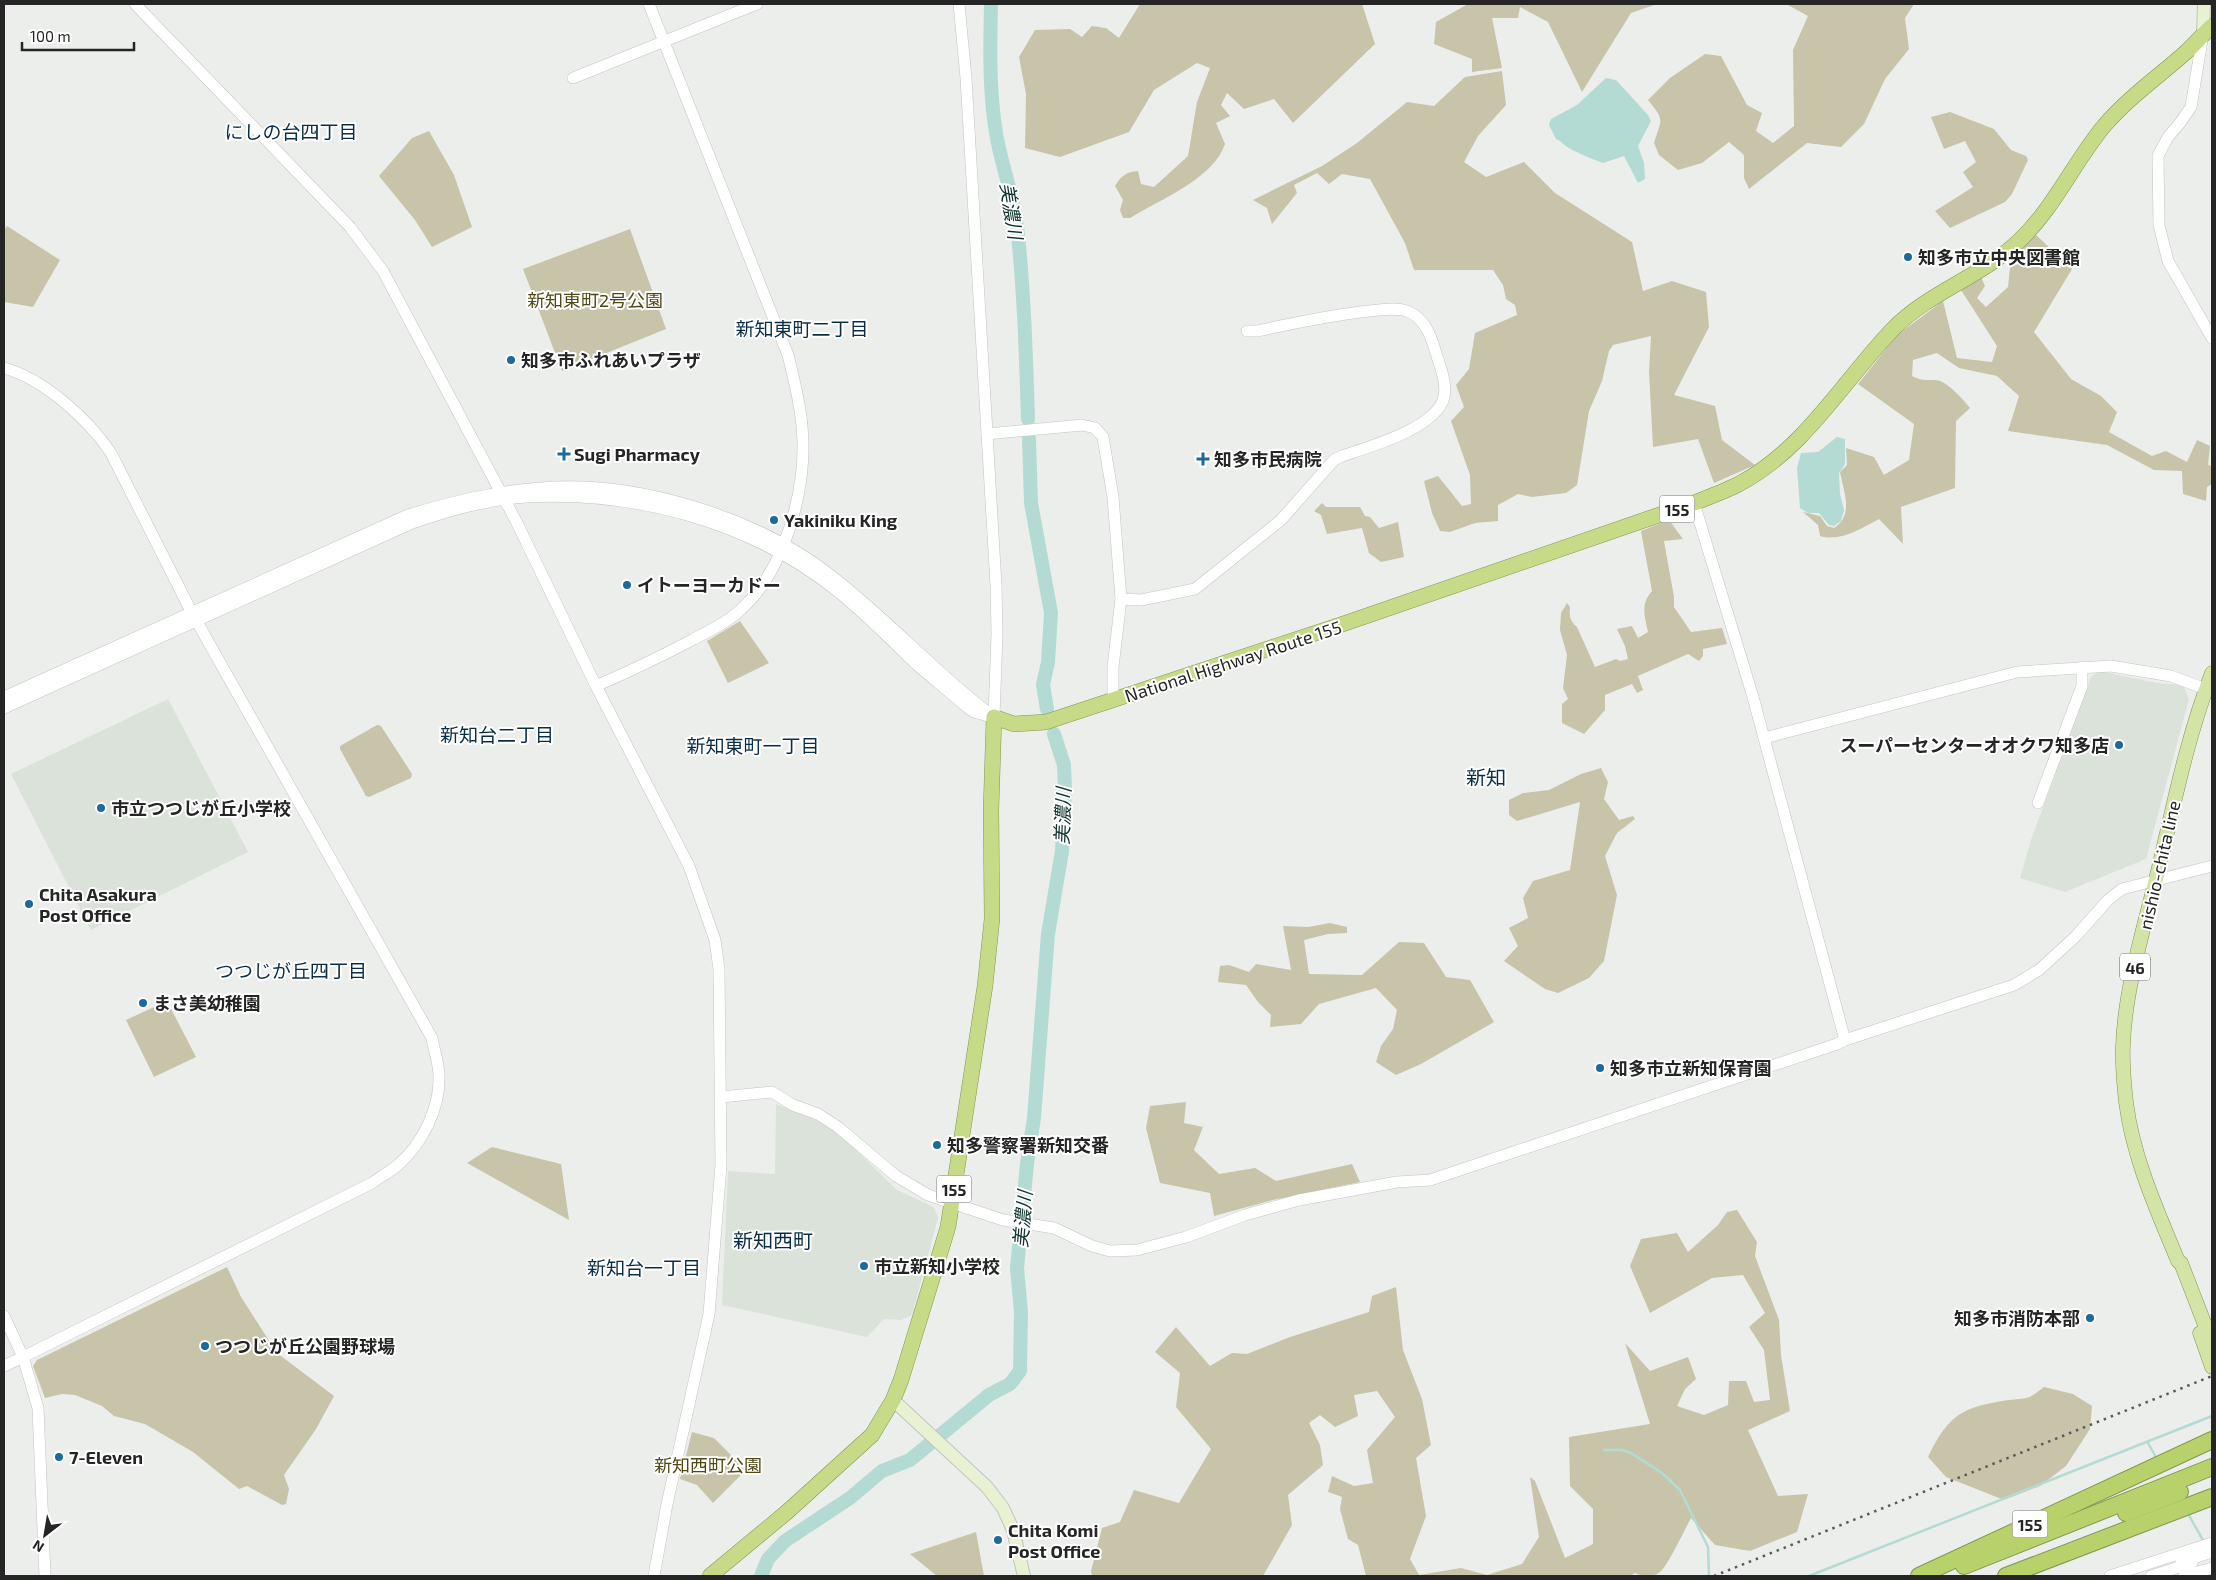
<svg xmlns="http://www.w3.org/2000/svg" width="2216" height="1580" font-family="'Exo 2','Noto Sans JP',sans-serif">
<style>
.built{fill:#dbe2da}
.green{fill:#c7c4aa}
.water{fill:#b4dbd3}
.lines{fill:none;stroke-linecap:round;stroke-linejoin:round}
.stream{stroke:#b4dbd3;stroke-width:2.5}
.river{stroke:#b4dbd3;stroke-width:14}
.tertiary-casing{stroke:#c2c4c2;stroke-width:12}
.secondary-casing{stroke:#c2c4c2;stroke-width:14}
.primary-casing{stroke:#849552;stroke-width:15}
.trunk-casing{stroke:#849552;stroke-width:16}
.motorway-casing{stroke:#849552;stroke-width:18}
.tertiary{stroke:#fff;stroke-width:11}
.secondary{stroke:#e9f1d3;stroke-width:12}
.primary{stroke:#d4e3a6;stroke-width:14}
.trunk{stroke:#c6da88;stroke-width:15}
.motorway{stroke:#b7d16b;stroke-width:16}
.rail{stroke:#595a59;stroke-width:2.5;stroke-dasharray:2.5 5;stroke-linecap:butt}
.poi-dot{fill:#1c6a9d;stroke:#fff;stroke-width:2}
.labels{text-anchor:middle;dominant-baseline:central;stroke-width:4;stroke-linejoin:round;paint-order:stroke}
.shield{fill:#fff;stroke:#666;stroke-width:1}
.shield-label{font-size:16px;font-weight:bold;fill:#242524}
.poi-label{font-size:18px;font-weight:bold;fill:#242524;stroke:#fff;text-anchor:start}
.park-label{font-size:18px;fill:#504812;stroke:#fff}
.street-label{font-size:18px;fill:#242524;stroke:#fff}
.neighbourhood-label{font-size:19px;fill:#092e46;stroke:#fff}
.water-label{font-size:19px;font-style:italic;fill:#0f342f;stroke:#fff}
.quarter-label{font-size:20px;fill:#092e46;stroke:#fff}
</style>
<rect width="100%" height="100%" fill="#eceeeb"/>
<g class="built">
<path d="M 2099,671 L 2157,683 L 2183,685 L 2189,699 L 2146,859 L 2065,892 L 2020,878 L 2031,840 L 2091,677 Z"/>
<path d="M 168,699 L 248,852 L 91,930 L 11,774 Z"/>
<path d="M 776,1104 L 818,1121 L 834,1131 L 855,1149 L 897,1190 L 934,1207 L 938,1218 L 912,1315 L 901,1320 L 884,1319 L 867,1337 L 722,1305 L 728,1171 L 775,1174 Z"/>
</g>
<g class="green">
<path d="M 1140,4 L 1362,4 L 1375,44 L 1293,123 L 1274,99 L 1244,109 L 1227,93 L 1221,105 L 1230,116 L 1216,123 L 1225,144 C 1213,179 1161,199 1130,218 L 1123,218 L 1120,210 L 1123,200 L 1115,186 C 1121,176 1126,172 1138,171 L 1141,184 L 1154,187 L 1188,156 L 1197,102 L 1210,68 L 1197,63 L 1154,90 L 1129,132 L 1060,157 L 1025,148 L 1026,94 L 1019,57 L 1035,30 L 1070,29 L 1082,37 L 1092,26 L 1106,28 L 1119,38 Z"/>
<path d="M 1468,4 L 1657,4 L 1631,13 L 1582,92 L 1548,22 L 1520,7 L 1518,18 L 1492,18 L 1502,68 L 1472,72 L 1472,59 L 1434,44 L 1436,22 Z"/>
<path d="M 1786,4 L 1914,4 L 1905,18 L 1909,49 L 1885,79 L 1864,124 L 1841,147 L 1807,143 L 1749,189 L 1744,178 L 1744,155 L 1729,142 L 1702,163 L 1678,170 L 1659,155 L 1654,143 C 1661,119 1666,122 1648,100 L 1670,78 L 1705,54 L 1721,56 L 1747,105 L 1762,113 L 1756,131 L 1773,143 L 1794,126 L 1793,50 L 1808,16 Z"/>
<path d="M 1502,71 L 1506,105 L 1478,136 L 1464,162 L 1486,177 L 1524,162 L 1555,193 L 1632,242 L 1643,291 L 1672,281 L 1706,292 L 1709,327 L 1674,395 L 1715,406 L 1722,440 L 1755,465 L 1714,483 L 1698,439 L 1653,447 L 1649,372 L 1651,336 L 1613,345 L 1609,351 L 1602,381 L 1589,411 L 1577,485 L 1566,493 L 1532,497 L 1518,494 L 1498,505 L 1498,521 L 1475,523 L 1450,532 L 1440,531 L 1432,513 L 1424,481 L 1438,476 L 1462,506 L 1471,504 L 1470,475 L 1451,421 L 1464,407 L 1456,385 L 1469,369 L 1475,333 L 1517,315 L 1515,305 L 1506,299 L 1503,285 L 1493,270 L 1414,270 L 1405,243 L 1370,179 L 1342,174 L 1329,184 L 1317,173 L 1294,185 L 1297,193 L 1272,224 L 1267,208 L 1253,200 L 1322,166 L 1357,143 L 1407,102 L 1434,106 L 1465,77 Z"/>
<path d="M 1950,112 L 1994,129 L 2011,150 L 2026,156 L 2028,160 L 2012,194 L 2005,202 L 1950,228 L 1935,211 L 1973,187 L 1963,172 L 1976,162 L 1965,141 L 1944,149 L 1931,117 Z"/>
<path d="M 429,131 L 454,175 L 472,227 L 432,247 L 415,220 L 379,176 L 412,138 Z"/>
<path d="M 7,226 L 60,260 L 33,307 L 4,302 L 4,231 Z"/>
<path d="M 630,229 L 666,329 L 562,371 L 523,269 Z"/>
<path d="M 2035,234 L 2072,269 L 2034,332 L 2071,379 L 2101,396 L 2117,412 L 2109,432 L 2152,456 L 2166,451 L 2187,462 L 2197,440 L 2210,446 L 2208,465 L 2212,466 L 2212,484 L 2207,487 L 2206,501 L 2183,494 L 2182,471 L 2154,470 L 2107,445 L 2008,431 L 2019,396 L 1997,376 L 1959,368 L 1937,353 L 1913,360 L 1912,376 C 1925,383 1930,378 1940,381 C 1949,384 1964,400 1970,408 L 1956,421 L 1955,488 L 1901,507 L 1903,544 L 1879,519 C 1860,529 1841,542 1820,536 L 1818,525 L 1803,512 L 1820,516 L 1827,526 L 1834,528 C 1854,515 1844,493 1840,472 L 1847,465 L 1846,448 L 1874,457 L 1884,475 L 1909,460 L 1914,424 L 1858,384 L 1897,335 L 1943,301 L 1957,358 L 1992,362 L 1997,346 L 1961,290 L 1981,277 L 1985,286 L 1977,298 L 1986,307 L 2008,287 L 2011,258 Z"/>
<path d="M 1322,503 L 1326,507 L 1360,507 L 1365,516 L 1370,517 L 1379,528 L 1398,522 L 1404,557 L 1381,562 L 1369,553 L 1362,528 L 1327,534 L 1321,515 L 1314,511 Z"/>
<path d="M 1669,520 L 1683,539 L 1664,541 L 1674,597 L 1674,607 L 1691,632 L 1722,628 L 1727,644 L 1703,649 L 1703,656 L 1699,661 L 1688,654 L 1638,676 L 1643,690 L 1637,693 L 1632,684 L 1605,695 L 1605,710 L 1584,734 L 1562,723 L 1562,704 L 1568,699 L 1563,688 L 1567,655 L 1560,630 L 1561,613 L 1567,603 L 1570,607 C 1569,615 1570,621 1577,627 L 1595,667 L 1616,659 L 1620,661 L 1628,659 L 1625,646 L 1617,629 L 1632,626 L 1638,638 L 1648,632 C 1645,617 1640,604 1652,591 L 1641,531 Z"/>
<path d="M 740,621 L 769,663 L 728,683 L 707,641 Z"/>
<path d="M 377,725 L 381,726 L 412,774 L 411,778 L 369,797 L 366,796 L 340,749 L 340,746 Z"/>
<path d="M 1601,768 L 1608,782 L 1604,799 L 1619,820 L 1633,816 L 1635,819 L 1617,833 L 1605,856 L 1617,895 L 1604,961 L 1589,978 L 1558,993 L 1545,989 L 1504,961 L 1518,946 L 1509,928 L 1528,918 L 1523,898 L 1533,881 L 1570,870 L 1580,802 L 1517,821 L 1509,815 L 1509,800 L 1523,793 L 1549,790 L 1581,774 Z"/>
<path d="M 1330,923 L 1347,927 L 1347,933 L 1328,934 L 1304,940 L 1309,974 L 1362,975 L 1399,942 L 1424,943 L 1446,977 L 1470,980 L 1494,1022 L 1421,1064 L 1396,1075 L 1376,1062 L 1381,1046 L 1393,1029 L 1397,1010 L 1376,988 L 1319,1004 L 1301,1024 L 1270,1027 L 1271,1015 L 1258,1002 L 1246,985 L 1218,982 L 1220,966 L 1229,965 L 1249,972 L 1256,964 L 1291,970 L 1283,926 L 1308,927 Z"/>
<path d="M 167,1001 L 196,1057 L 154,1077 L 126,1020 Z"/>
<path d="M 1186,1102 L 1184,1123 L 1203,1127 L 1194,1150 L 1219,1174 L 1255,1168 L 1276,1181 L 1352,1164 L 1360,1182 L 1273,1200 L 1214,1216 L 1210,1193 L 1160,1183 L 1146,1128 L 1150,1106 Z"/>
<path d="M 492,1147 L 561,1164 L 569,1220 L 467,1163 Z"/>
<path d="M 1737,1210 L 1757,1242 L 1755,1256 L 1779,1320 L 1781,1355 L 1790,1411 L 1748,1430 L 1778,1496 L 1808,1494 L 1797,1532 L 1750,1551 L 1715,1545 L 1691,1518 C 1685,1529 1668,1565 1661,1571 C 1654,1578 1643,1577 1635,1573 L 1630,1576 L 1366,1576 L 1358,1545 L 1348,1539 L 1340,1509 L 1342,1497 L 1328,1492 L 1332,1476 L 1354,1486 L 1373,1483 L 1367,1450 L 1395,1417 L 1377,1391 L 1354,1395 L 1358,1416 L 1335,1427 L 1320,1415 L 1309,1423 L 1320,1445 L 1323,1465 L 1288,1495 L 1292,1525 L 1263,1576 L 1092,1576 L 1091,1571 L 1102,1528 L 1120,1522 L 1134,1490 L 1179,1503 L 1211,1449 L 1176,1407 L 1180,1373 L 1155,1352 L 1176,1327 L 1210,1366 L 1232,1353 L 1247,1354 L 1290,1337 L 1369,1312 L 1372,1296 L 1396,1287 L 1403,1350 L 1422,1399 L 1431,1445 L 1416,1458 L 1426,1516 L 1410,1559 L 1419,1575 L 1461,1568 L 1487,1575 L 1522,1564 L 1539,1537 L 1530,1477 L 1535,1481 L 1565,1558 L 1593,1544 L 1593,1509 L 1570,1486 L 1569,1437 L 1650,1424 L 1625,1343 L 1650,1371 L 1688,1357 L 1696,1379 L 1685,1389 L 1677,1406 L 1704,1415 L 1728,1405 L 1729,1381 L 1746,1381 L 1754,1402 L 1770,1400 L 1764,1350 L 1749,1327 L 1765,1313 L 1743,1275 L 1712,1278 L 1650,1313 L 1630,1266 L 1641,1239 L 1677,1233 L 1688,1252 L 1718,1225 L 1727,1212 Z"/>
<path d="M 227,1267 L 241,1297 L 277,1353 L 334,1396 L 316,1429 L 284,1475 L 289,1489 L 286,1504 L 282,1505 L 247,1486 L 239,1489 L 193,1452 L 145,1424 L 114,1416 L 102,1406 L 75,1395 L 62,1394 L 45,1398 L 33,1366 L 37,1360 Z"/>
<path d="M 2044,1387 L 2073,1394 L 2092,1406 L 2090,1429 L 2066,1466 L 2040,1486 L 2004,1500 L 1946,1477 L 1928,1457 C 1949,1414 1962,1407 2009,1400 C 2030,1397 2026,1401 2044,1387 Z"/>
<path d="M 692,1432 L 714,1438 L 746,1470 L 713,1503 L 697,1485 L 680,1479 Z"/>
<path d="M 976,1532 L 984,1576 L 937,1576 L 910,1554 Z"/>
</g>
<g class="water">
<path d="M 1606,78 L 1616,80 L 1648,115 L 1651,121 L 1638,146 L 1644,163 L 1645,179 L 1638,183 L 1624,156 L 1603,163 C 1592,159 1579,154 1569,148 C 1564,146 1562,141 1556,139 L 1549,125 L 1551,119 L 1577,105 Z"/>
<path d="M 1837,437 L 1845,439 L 1845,464 L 1839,473 L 1840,494 L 1844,510 L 1841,521 L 1834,526 L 1829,525 L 1819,513 L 1808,513 L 1800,508 L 1797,468 L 1801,453 L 1818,452 Z"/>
</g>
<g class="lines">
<g class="stream">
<path d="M 2148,1443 L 2157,1459"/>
<path d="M 1604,1450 L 1622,1450 L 1631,1453 L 1662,1473 L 1680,1490 L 1708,1547 L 1709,1576"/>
<path d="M 2187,1512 L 2204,1542"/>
<path d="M 1809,1576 L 2212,1416"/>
</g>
<g class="river">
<path d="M 991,4 C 990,47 989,90 996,133 C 1001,164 1013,194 1017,226 C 1024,290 1026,355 1028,419"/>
<path d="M 1029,439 L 1031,503 L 1051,613 L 1048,662 L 1043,685 L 1047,709"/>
<path d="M 761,1576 L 768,1559 L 785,1541 L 850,1498 L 882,1471 L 910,1460 L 989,1395 L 1010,1384 L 1020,1371 L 1021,1312 L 1017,1268 L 1027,1164 L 1034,1118 L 1048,934 L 1062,851 L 1065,788 L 1064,765 L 1054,734"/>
</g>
<g class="tertiary-casing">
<g id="tertiary">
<path d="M 135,4 L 350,227 L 383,271 L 516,521 L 596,686 L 689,866 L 715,940 L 719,969 L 721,1165 L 709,1314 L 667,1504 L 654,1576"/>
<path d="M 959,4 L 966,78 L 996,585 L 997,634 L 994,717"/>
<path d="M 2203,34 L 2191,107 L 2180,123 L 2168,137 L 2158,156 L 2159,225 L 2168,261 L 2212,338"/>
<path d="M 573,78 L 757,4"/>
<path d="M 4,368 C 44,379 88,419 111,453 L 192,613 L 432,1038 C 434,1050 439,1064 439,1076 C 440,1109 422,1144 398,1165 C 390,1172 380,1177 372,1183 L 23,1357 L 38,1408 L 45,1576"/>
<path d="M 987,434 L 1082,425 L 1095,428 L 1103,437 L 1113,497 L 1121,599 L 1113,667 L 1113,701"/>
<path d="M 1694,503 L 1753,697 L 1845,1040"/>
<path d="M 1121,599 L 1141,600 L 1195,589 L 1281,520 L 1334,460 L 1342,456 C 1369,447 1437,428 1444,397 C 1447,383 1440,366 1436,353 C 1431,336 1425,318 1407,311 C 1395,307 1381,310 1369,311 C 1331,315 1294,323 1257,331 L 1247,331"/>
<path d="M 596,686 C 628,672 660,657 692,640 C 707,632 723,625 737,613 C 785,573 808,487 802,426 C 800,402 794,379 788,355 L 649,4"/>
<path d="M 4,697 L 408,515 C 452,502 495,491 541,488 C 635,480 754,516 829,574 C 887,618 936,674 994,717"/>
<path d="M 4,708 L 412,523 C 448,511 488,499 526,497 C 633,491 747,521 832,587 C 862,610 889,638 916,664 C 933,679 951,693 968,708 L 974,712 L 988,716"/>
<path d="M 1764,738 L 2017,672 L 2111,666 L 2171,676 L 2206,689"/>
<path d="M 2038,803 L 2082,686 L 2082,667"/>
<path d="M 721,1097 L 772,1092 L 793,1105 L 818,1114 L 838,1127 L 896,1176 L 928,1195 L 1003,1220 L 1054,1228 L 1092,1246 L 1110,1251 L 1137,1250 L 1186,1237 L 1245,1215 L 1299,1200 L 1397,1182 L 1430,1180 L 1837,1044 L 1845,1040 L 2014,985 L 2039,970 L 2076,936 L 2108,900 L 2122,889 L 2212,866"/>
<path d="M 4,1316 L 23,1357 L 4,1366"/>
<path d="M 2181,1562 L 2212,1552"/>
<path d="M 2110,1576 L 2212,1543"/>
<path d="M 2151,1576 L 2192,1563"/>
<path d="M 2184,1576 L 2212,1568"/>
</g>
</g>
<g class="secondary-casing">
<g id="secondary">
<path d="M 2203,34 L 2204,4"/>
<path d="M 893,1400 L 987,1487 L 1003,1508 L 1013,1530 L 1024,1576"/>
</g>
</g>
<g class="primary-casing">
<g id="primary">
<path d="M 2212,673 C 2188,735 2175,799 2160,863 C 2146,922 2125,986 2123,1045 C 2122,1064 2124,1084 2126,1102 C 2133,1158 2157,1210 2178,1261 L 2181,1263 L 2212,1343"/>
<path d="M 2200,1333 L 2212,1367"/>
</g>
</g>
<g class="trunk-casing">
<path id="trunk" d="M 710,1576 L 787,1512 L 872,1435 L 893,1400 L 901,1380 L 948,1227 L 985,986 L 992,919 L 991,810 L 994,717 L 1014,724 L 1046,722 L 1340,625 L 1694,503 C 1709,497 1725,491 1739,484 C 1805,449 1843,381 1893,329 C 1929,292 1981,277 2019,241 C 2054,208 2074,162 2104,126 C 2128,98 2158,77 2185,53 C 2195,44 2203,34 2212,26"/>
</g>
<g class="motorway-casing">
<g id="motorway">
<path d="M 2126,1513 L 2180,1492"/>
<path d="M 1964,1566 L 2212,1467"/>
<path d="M 1919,1576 L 2212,1440"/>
<path d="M 2006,1576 L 2212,1497"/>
</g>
</g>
<use href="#tertiary" class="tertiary"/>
<use href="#secondary" class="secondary"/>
<use href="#primary" class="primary"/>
<use href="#trunk" class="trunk"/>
<use href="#motorway" class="motorway"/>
<path class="rail" d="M 1714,1576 L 2212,1376"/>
</g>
<g class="poi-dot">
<circle cx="1908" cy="257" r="5"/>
<circle cx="511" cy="360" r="5"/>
<path d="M561.5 446.5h5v5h5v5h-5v5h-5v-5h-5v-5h5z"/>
<path d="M1200.5 451.5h5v5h5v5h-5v5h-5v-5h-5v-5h5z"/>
<circle cx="774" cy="520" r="5"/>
<circle cx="627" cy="585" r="5"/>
<circle cx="2119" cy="745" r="5"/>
<circle cx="101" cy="808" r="5"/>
<circle cx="29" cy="904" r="5"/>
<circle cx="143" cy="1003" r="5"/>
<circle cx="1600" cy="1068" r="5"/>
<circle cx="937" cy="1145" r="5"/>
<circle cx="864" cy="1266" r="5"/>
<circle cx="2090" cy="1318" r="5"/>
<circle cx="205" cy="1346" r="5"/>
<circle cx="59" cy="1457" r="5"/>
<circle cx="998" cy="1540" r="5"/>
</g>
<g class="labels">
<g class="shield">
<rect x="1659.5" y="495.5" width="35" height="27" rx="4"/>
<rect x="2120" y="953.5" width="30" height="27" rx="4"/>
<rect x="936.5" y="1175.5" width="35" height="27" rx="4"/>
<rect x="2012.5" y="1510.5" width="35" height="27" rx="4"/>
</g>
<g class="shield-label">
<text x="1677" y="509">155</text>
<text x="2135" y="967">46</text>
<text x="954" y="1189">155</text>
<text x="2030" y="1524">155</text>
</g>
<g class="poi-label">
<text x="1918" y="257">知多市立中央図書館</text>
<text x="521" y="360">知多市ふれあいプラザ</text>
<text x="574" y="454">Sugi Pharmacy</text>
<text x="1214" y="459">知多市民病院</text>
<text x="784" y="520">Yakiniku King</text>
<text x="637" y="585">イトーヨーカドー</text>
<text x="2109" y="745" text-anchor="end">スーパーセンターオオクワ知多店</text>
<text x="111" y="808">市立つつじが丘小学校</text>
<text x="39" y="894">Chita Asakura<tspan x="39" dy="21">Post Office</tspan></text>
<text x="153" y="1003">まさ美幼稚園</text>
<text x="1610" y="1068">知多市立新知保育園</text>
<text x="947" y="1145">知多警察署新知交番</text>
<text x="874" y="1266">市立新知小学校</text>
<text x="2080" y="1318" text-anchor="end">知多市消防本部</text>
<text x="215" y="1346">つつじが丘公園野球場</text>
<text x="69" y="1457">7-Eleven</text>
<text x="1008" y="1530">Chita Komi<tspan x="1008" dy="21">Post Office</tspan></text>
</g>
<g class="park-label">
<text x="595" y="300">新知東町2号公園</text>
<text x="708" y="1465">新知西町公園</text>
</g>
<g class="street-label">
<text transform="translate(1233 661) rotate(-18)">National Highway Route 155</text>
<text transform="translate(2159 865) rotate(-77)">nishio-chita line</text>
</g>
<g class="neighbourhood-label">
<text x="291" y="131">にしの台四丁目</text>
<text x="802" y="328">新知東町二丁目</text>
<text x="497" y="734">新知台二丁目</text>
<text x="753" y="745">新知東町一丁目</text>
<text x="291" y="970">つつじが丘四丁目</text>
<text x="644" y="1267">新知台一丁目</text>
</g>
<g class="water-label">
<text transform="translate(1012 211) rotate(81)">美濃川</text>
<text transform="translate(1062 816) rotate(-88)">美濃川</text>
<text transform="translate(1022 1219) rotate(-85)">美濃川</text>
</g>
<g class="quarter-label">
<text x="1486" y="777">新知</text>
<text x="773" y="1240">新知西町</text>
</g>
</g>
<rect width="2216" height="1580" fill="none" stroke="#242524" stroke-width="10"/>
<g transform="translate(45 1535) rotate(211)" stroke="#ffffff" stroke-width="4" paint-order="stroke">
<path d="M0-4L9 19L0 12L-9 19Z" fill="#242524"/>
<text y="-8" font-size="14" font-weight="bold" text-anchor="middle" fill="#242524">N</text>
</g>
<path d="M22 42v8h112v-8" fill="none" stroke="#242524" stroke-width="2.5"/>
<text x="30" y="42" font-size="15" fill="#242524" stroke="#ffffff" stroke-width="4" paint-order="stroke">100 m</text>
</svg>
